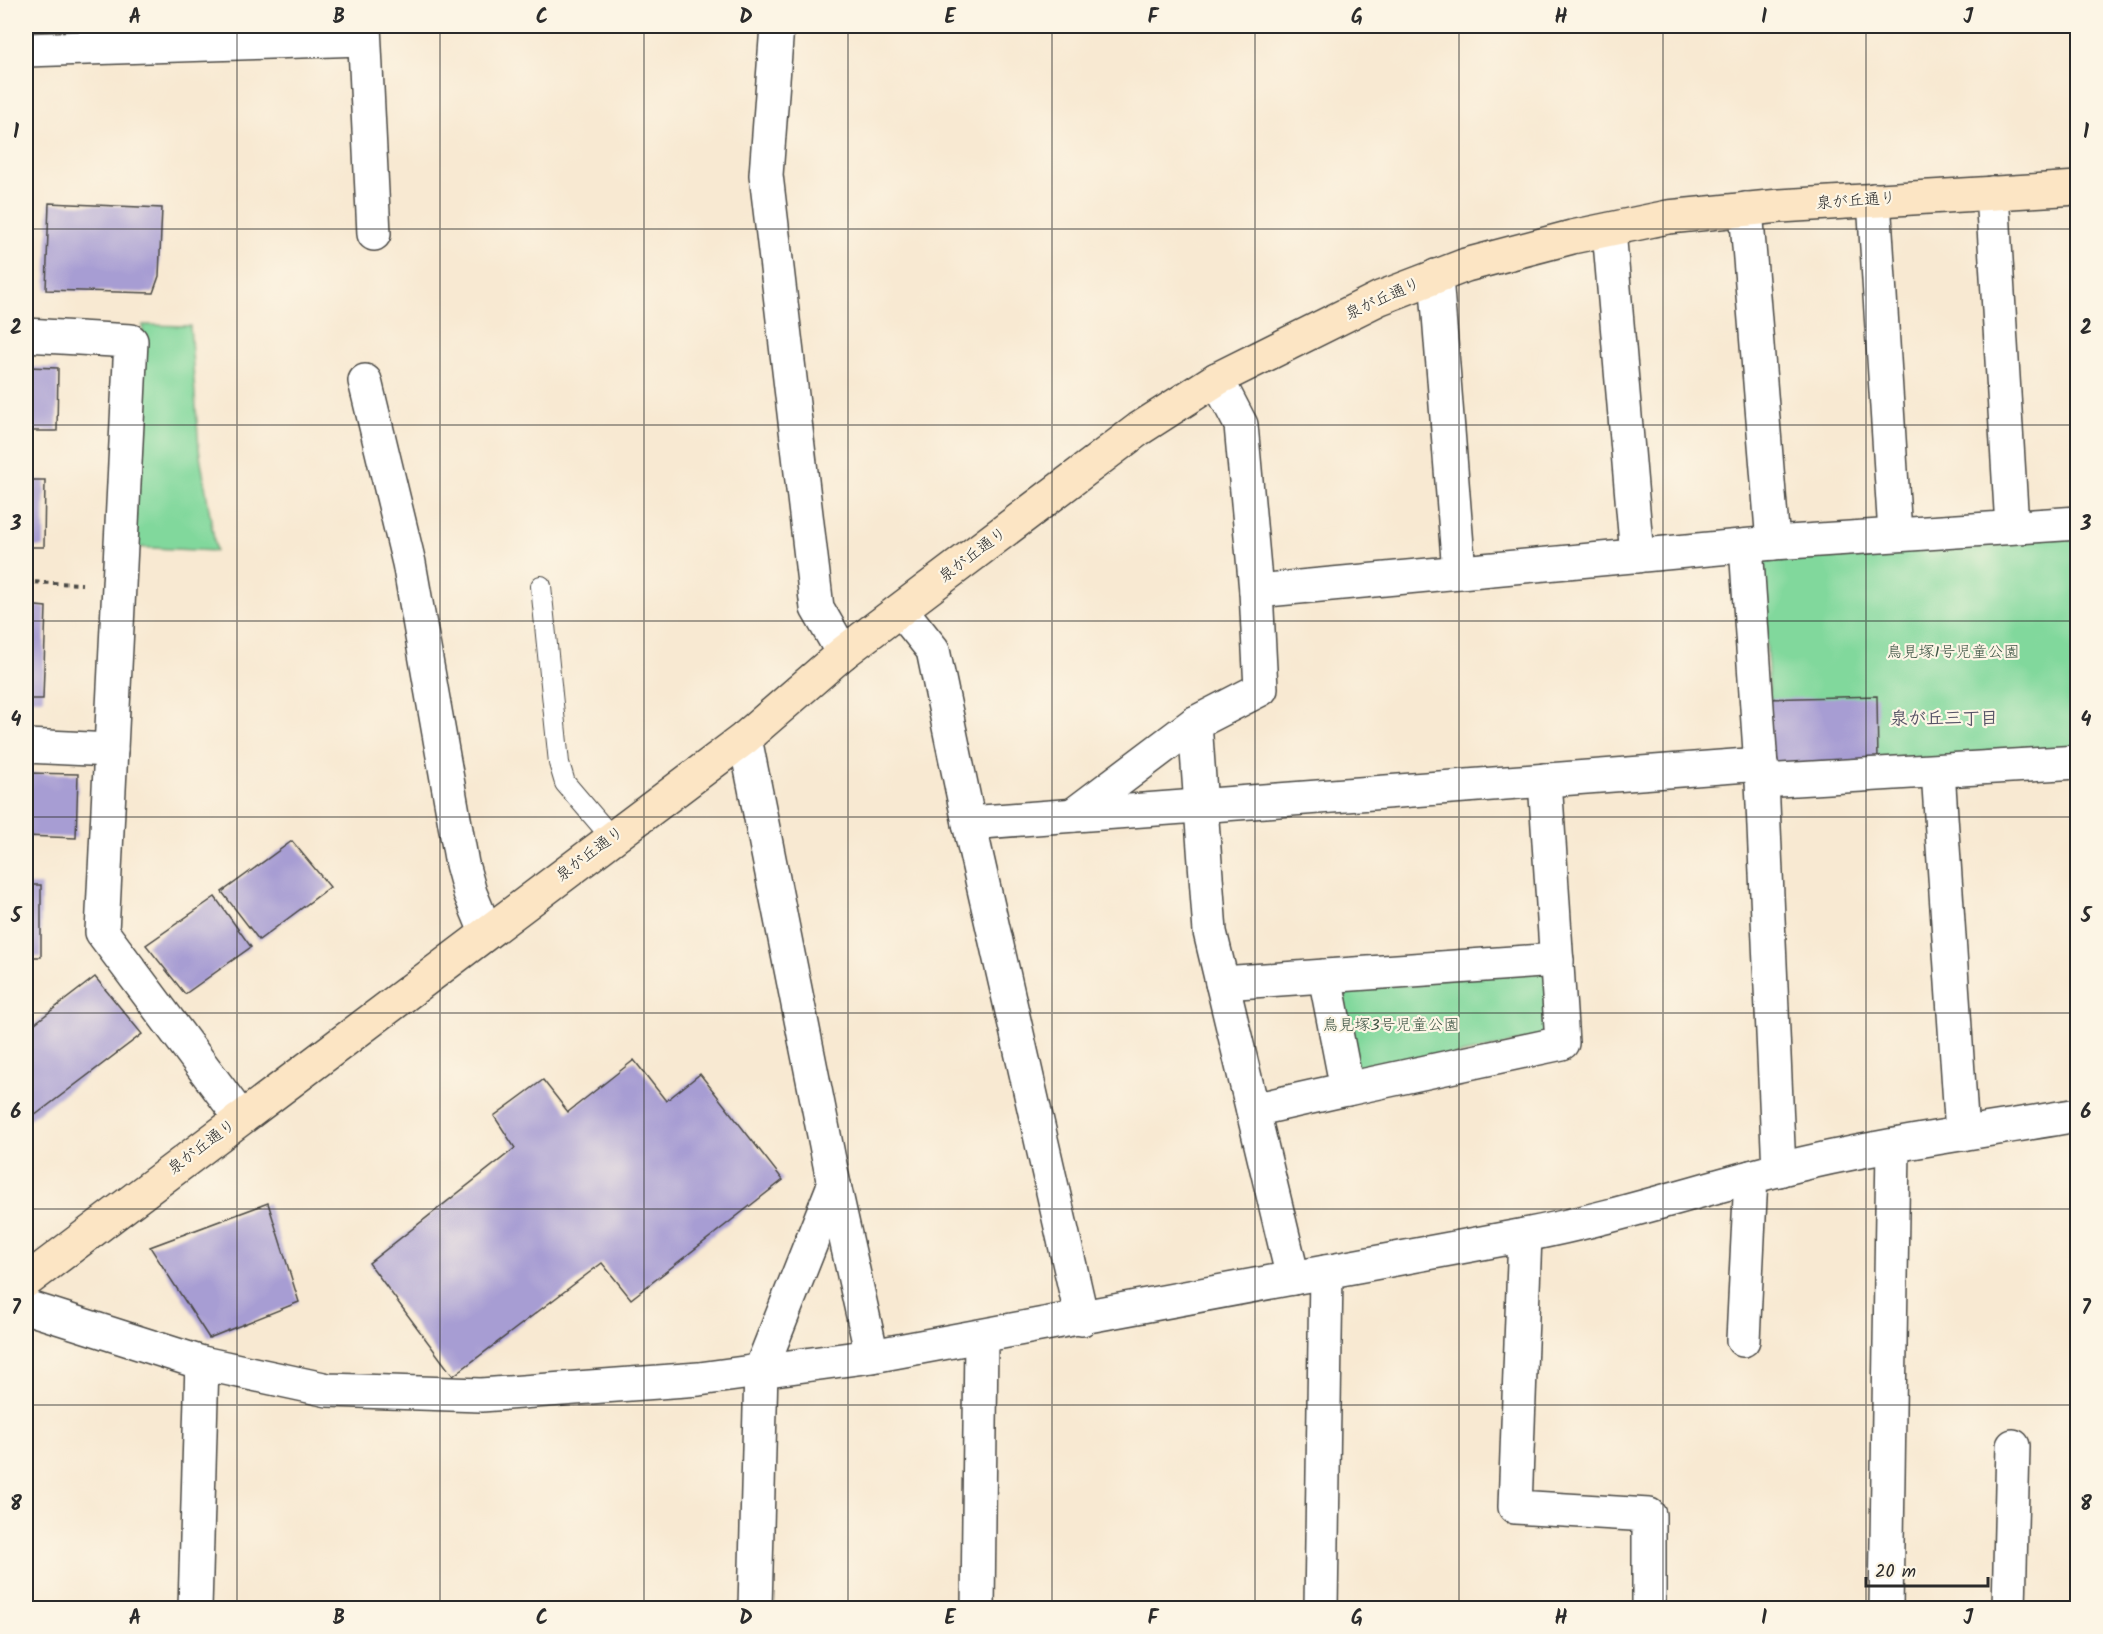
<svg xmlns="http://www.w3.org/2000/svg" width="2103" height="1634" font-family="Kalam,'Klee One',sans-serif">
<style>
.green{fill:#81d89c;stroke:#568264;stroke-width:1.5}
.building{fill:#a79dd3}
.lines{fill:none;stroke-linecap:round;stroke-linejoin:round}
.lane-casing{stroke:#4a4844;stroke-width:22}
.street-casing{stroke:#4a4844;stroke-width:36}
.secondary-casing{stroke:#4a4844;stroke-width:36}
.path{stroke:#4a4844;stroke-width:4;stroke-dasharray:4.5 4.5;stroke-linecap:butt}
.lane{stroke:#fff;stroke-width:20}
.street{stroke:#fff;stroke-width:33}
.secondary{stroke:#fce5c4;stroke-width:33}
.grid{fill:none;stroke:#2b2b2b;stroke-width:1.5;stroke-opacity:0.55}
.labels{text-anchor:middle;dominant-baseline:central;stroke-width:4.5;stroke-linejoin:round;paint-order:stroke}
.street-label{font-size:16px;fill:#2b2b2b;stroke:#fcf5e5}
.park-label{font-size:16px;fill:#405647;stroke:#fcf5e5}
.neighbourhood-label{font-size:18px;font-weight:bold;fill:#565366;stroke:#fcf5e5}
.neatline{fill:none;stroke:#2b2b2b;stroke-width:2}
.grid-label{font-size:20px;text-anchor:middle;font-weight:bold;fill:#2b2b2b}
</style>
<rect width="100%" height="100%" fill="#fcf5e5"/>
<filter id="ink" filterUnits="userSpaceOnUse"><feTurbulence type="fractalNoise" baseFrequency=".0167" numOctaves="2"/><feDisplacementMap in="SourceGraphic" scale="12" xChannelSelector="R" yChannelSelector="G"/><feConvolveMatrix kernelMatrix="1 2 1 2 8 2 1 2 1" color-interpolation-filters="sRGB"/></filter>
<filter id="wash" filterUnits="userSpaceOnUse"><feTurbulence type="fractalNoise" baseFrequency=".008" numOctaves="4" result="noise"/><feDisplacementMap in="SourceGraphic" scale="24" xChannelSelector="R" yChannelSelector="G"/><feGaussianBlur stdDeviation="1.35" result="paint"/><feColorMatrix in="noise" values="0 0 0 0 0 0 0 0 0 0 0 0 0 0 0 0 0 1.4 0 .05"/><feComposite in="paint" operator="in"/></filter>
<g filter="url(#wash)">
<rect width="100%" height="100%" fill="#f8e9d2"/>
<g class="green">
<path d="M 143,325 L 190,326 L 199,449 L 216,551 L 131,547 Z"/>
<path d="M 2077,534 L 2077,755 L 1774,772 L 1761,553 Z"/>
<path d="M 1548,971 L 1552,1035 L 1354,1077 L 1336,985 Z"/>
</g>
<g id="blocks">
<g class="building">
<path d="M 26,201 L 33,201 L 31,267 L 26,267 Z"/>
<path d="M 49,203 L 162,208 L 159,276 L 153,293 L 46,290 Z"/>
<path d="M 26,367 L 58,368 L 57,431 L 26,431 Z"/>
<path d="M 26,480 L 45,480 L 44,547 L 26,547 Z"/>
<path d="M 26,605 L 46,607 L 43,699 L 26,699 Z"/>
<path d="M 1877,696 L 1878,763 L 1768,766 L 1766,699 Z"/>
<path d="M 26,773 L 78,774 L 76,838 L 26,836 Z"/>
<path d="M 292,841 L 330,887 L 259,940 L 222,892 Z"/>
<rect x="26" y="885" width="15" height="72"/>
<path d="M 215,897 L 251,947 L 185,994 L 146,945 Z"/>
<path d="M 95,977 L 142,1034 L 26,1122 L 26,1030 Z"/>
<path d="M 634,1060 L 666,1101 L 700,1074 L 783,1180 L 631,1299 L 602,1263 L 453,1376 L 369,1263 L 515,1148 L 494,1116 L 543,1080 L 568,1112 Z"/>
<path d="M 268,1203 L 299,1302 L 209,1338 L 150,1247 Z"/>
</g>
</g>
</g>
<g filter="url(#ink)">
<use href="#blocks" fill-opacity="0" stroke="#4a4844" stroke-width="1.5"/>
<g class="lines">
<g class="lane-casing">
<path id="lane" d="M 541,586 L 559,763 L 565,783 L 612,838"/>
</g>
<g class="street-casing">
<g id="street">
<path d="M 364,26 L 374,234"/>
<path d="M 777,26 L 766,175 L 817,608 L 843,653"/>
<path d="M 26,50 L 364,39"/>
<path d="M 1992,193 L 2012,527"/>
<path d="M 1874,200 L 1895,534"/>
<path d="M 1746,209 L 1773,543"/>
<path d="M 1609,230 L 1637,556"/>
<path d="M 1436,276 L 1459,572"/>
<path d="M 26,335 L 131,341 L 102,932 L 241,1118"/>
<path d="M 1217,379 L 1241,425 L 1256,591 L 1261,689 L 1195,723 L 1210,932 L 1293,1278"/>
<path d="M 365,381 L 409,563 L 462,864 L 470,893 L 486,932"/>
<path d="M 1746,546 L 1762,781 L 1779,1170"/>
<path d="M 1256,591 L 1773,543 L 2078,523"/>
<path d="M 901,610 L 933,650 L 969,823 L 1082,1319"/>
<path d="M 745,738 L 834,1185 L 872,1356"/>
<path d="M 26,746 L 111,750"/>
<path d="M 1938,771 L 1962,1134"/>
<path d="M 1762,781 L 2078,762"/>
<path d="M 1073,815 L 1195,723"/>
<path d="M 969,823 L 1761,764"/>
<path d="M 1325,976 L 1347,1089 L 1562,1043 L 1545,780"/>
<path d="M 1222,983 L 1557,960"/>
<path d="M 1253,1110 L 1347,1089"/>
<path d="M 1525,1235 L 1515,1507 L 1649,1515 L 1649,1608"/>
<path d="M 26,1307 L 202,1363 L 328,1390 L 481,1395 L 699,1379 L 872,1356 L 1525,1235 C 1610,1219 1692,1192 1777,1170 C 1875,1145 1977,1132 2078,1115"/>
<path d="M 1743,1340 L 1751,1177"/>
<path d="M 195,1608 L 202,1363"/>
<path d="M 755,1608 L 761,1369 L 834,1185"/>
<path d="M 978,1608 L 981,1337"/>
<path d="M 1321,1608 L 1326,1272"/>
<path d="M 1886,1608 L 1893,1146"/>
<path d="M 2009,1608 L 2013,1446"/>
</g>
</g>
<g class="secondary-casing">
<path id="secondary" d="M 26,1281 L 745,738 L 843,653 L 1139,429 L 1217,379 L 1380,298 L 1466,265 L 1572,237 L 1668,217 L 1780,206 L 2078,188"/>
</g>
<path class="path" d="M 26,582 L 82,584"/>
<use href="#lane" class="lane"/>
<use href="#street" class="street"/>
<use href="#secondary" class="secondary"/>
</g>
</g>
<path class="grid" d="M 237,26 L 237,1608M 440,26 L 440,1608M 644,26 L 644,1608M 848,26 L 848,1608M 1052,26 L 1052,1608M 1255,26 L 1255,1608M 1459,26 L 1459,1608M 1663,26 L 1663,1608M 1866,26 L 1866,1608M 26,229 L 2078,229M 26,425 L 2078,425M 26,621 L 2078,621M 26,817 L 2078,817M 26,1013 L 2078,1013M 26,1209 L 2078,1209M 26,1405 L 2078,1405"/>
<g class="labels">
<g class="street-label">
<text transform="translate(1856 201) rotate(-4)">泉が丘通り</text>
<text transform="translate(1383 299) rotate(-24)">泉が丘通り</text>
<text transform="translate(973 555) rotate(-37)">泉が丘通り</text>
<text transform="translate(590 854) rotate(-37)">泉が丘通り</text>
<text transform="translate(202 1147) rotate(-37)">泉が丘通り</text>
</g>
<g class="park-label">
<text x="1953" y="652">鳥見塚1号児童公園</text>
<text x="1391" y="1025">鳥見塚3号児童公園</text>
</g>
<g class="neighbourhood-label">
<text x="1944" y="719">泉が丘三丁目</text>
</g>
</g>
<rect width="2103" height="1634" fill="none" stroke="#fcf5e5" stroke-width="66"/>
<path d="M1866 1577v9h122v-9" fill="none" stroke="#2b2b2b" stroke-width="3"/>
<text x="1875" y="1577" font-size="18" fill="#2b2b2b" stroke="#fcf5e5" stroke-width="4.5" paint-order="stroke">20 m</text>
<rect x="33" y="33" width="2037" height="1568" class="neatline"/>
<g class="grid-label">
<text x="135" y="23">A</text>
<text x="339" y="23">B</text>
<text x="542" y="23">C</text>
<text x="746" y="23">D</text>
<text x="950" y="23">E</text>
<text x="1153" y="23">F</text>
<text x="1357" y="23">G</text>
<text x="1561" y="23">H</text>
<text x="1764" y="23">I</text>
<text x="1968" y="23">J</text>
<text x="16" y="138">1</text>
<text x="2086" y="138">1</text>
<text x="16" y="334">2</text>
<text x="2086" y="334">2</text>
<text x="16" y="530">3</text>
<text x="2086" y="530">3</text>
<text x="16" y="726">4</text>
<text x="2086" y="726">4</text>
<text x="16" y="922">5</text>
<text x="2086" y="922">5</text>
<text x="16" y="1118">6</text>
<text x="2086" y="1118">6</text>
<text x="16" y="1314">7</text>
<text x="2086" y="1314">7</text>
<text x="16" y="1510">8</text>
<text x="2086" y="1510">8</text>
<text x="135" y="1624">A</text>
<text x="339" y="1624">B</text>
<text x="542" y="1624">C</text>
<text x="746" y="1624">D</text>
<text x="950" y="1624">E</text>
<text x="1153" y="1624">F</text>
<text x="1357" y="1624">G</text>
<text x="1561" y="1624">H</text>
<text x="1764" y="1624">I</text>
<text x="1968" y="1624">J</text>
</g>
</svg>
